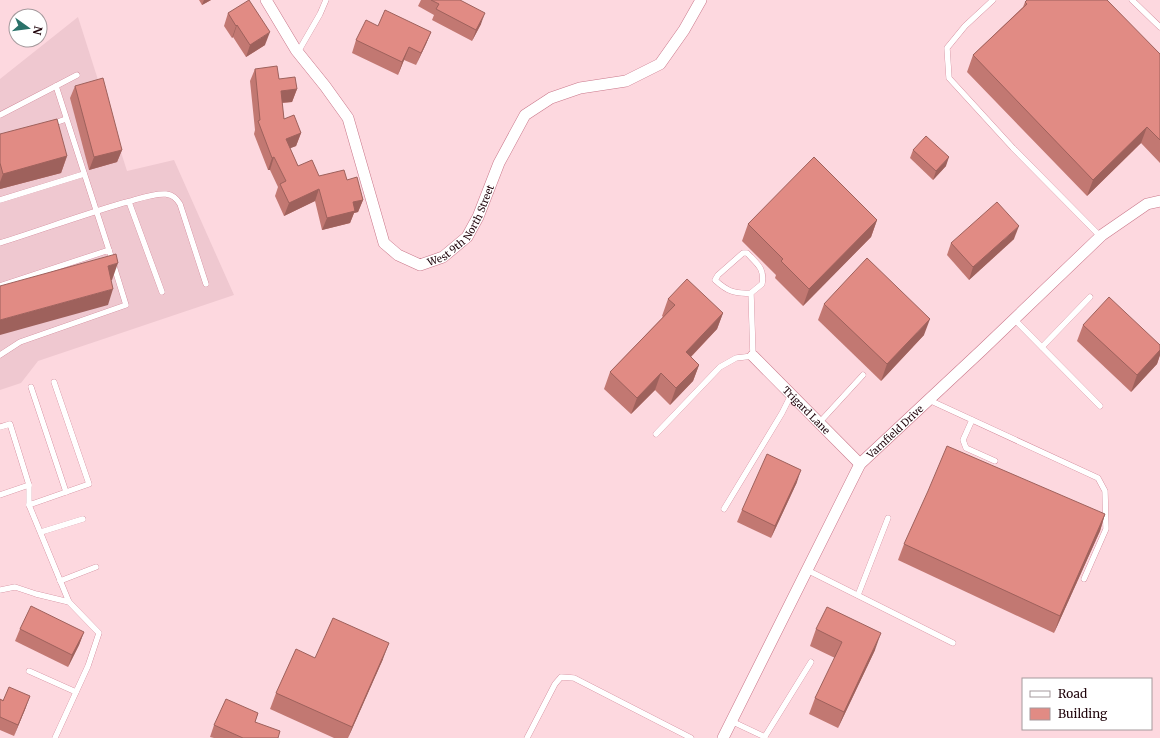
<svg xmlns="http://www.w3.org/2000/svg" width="1160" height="738" font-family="Merriweather,serif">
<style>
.built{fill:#efc8d0}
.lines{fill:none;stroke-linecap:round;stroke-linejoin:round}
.lane-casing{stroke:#c9778a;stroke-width:6}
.street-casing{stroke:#c9778a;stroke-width:12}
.lane{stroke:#fff;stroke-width:5.5}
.street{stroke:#fff;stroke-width:11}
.wall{fill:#c27872}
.shaded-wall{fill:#9e615c}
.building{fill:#e18b84;stroke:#9e615c}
.labels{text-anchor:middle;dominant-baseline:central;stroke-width:3.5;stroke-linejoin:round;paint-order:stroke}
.street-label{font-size:10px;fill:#1f030a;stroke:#fff}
</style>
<rect width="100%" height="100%" fill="#fdd8df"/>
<path class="built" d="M 78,17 L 127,171 L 174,160 L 234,295 L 38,361 L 21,383 L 0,390 L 0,79 Z"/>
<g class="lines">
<g class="lane-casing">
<g id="lane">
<path d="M 993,0 L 965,26 L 947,48 L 949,78 L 1013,148 L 1100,236"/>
<path d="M 1132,0 L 1160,27"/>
<path d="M 298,52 L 320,14 L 326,0"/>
<path d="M 77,75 L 56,86 L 109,250"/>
<path d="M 0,115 L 56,86"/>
<path d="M 52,124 L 66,119"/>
<path d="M 0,200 L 84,174"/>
<path d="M 129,202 L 162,292"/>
<path d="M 0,243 C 41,230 82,215 123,203 C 136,200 152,193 166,194 C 173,195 176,198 180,204 L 206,284"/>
<path d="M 0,286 L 109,250 L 126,305 L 20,342 L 0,355"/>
<path d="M 1014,319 L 1100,406"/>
<path d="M 1042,347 L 1090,297"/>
<path d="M 31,387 L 66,492"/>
<path d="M 929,400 L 1098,478 L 1105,491 L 1106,529 L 1084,579"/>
<path d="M 972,420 L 963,440 L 966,448 L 995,461"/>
<path d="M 819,423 L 863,375"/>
<path d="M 0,427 L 10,424 L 29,485 L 0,495"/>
<path d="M 656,434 L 720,367 L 736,358 L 753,356 L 751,293 L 762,284 C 765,268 757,264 747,253 L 743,253 L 718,275 L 715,280 C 727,291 734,294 751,293"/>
<path d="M 29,485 L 29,505 L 89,484 L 54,382"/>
<path d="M 29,505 L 69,602"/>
<path d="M 724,509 L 782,413 L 791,395"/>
<path d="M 41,532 L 83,519"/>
<path d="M 807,570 L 953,643"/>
<path d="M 60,581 L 96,567"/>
<path d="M 0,590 L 15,587 L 36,594 L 69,602 L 99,633 L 88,666 L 55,738"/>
<path d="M 858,595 L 888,518"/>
<path d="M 29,671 L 76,692"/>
<path d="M 731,721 L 765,737"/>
<path d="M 527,738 L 555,684 L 561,677 L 574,678 L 691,738"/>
<path d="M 764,738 L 811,662"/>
</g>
</g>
<g class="street-casing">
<g id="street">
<path id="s1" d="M 266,0 L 296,50 L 325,86 L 348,118 L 384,243 L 398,255 L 420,265 L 443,257 L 467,237 L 478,217 L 499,163 L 525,115 L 551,98 L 580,88 L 626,81 L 660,64 L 684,30 L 701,0"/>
<path id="s2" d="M 753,356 L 860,464"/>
<path id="s3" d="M 723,738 L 860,464 L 982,350 L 1102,235 L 1147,204 L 1160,201"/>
</g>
</g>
<use href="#lane" class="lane"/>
<use href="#street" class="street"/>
</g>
<g class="wall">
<path d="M 199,0 L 211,0 L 202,5 Z"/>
<path d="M 421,0 L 460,0 L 481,24 L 472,41 L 432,20 L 434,15 L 418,6 Z"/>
<path d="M 1025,2 L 1160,54 L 1160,163 L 1141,143 L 1087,196 L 967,72 L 973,55 L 1023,7 Z"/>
<path d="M 228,13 L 265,45 L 246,57 L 233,37 L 232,38 L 224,26 Z"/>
<path d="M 378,26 L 431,32 L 426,44 L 416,65 L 404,60 L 398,75 L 352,53 L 356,40 Z"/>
<path d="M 255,69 L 279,79 L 297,89 L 292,102 L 282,103 L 284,119 L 301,133 L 296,146 L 290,148 L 298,166 L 319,176 L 347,180 L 363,200 L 358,212 L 354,213 L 350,223 L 322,230 L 315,201 L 284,216 L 275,196 L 278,187 L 270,170 L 268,170 L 254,134 L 255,130 L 250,81 Z"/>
<path d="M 75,86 L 122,150 L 117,162 L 89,170 L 70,98 Z"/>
<path d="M 0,134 L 67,156 L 61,173 L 0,189 Z"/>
<path d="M 913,150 L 946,166 L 933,180 L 910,158 Z"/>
<path d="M 877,220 L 871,237 L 803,306 L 775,278 L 776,275 L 742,241 L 748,224 Z"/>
<path d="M 1014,239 L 969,280 L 947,255 L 951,243 Z"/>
<path d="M 668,299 L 723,313 L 717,329 L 691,357 L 699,365 L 693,381 L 670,405 L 655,390 L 631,414 L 604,389 L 610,372 L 663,317 L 662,316 Z"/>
<path d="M 824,304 L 924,335 L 881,381 L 818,320 Z"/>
<path d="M 1083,325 L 1160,345 L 1160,355 L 1157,364 L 1131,392 L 1077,341 Z"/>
<path d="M 797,482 L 771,538 L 737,522 L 742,510 Z"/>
<path d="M 1105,514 L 1100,531 L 1054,633 L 898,560 L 904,544 Z"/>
<path d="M 20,629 L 84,632 L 79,645 L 68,667 L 15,641 Z"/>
<path d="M 816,629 L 875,650 L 838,728 L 809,714 L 815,698 L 835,658 L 810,646 Z"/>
<path d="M 315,658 L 383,659 L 348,738 L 334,738 L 270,709 L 276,693 Z"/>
<path d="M 0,699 L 26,707 L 14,736 L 0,730 Z"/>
<path d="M 258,713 L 255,722 L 278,738 L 214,738 L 210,737 L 214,725 Z"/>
</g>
<g class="shaded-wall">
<path d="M 204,0 L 211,0 L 202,5 Z"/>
<path d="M 485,13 L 481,24 L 472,41 L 476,30 Z"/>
<path d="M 237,25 L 233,37 L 232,38 L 236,26 Z"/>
<path d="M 270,32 L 265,45 L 246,57 L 250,45 Z"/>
<path d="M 431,32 L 426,44 L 416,65 L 421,53 Z"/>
<path d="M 409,47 L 404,60 L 398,75 L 402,62 Z"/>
<path d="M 297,89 L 292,102 L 277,103 L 281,91 Z"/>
<path d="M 1147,127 L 1141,143 L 1087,196 L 1093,180 Z"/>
<path d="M 301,133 L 296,146 L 281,152 L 286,139 Z"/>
<path d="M 122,150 L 117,162 L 89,170 L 94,157 Z"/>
<path d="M 67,156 L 61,173 L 0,189 L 0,182 L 3,174 Z"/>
<path d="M 274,157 L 270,170 L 268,170 L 272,158 Z"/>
<path d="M 949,157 L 946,166 L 933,180 L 936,171 Z"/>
<path d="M 319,189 L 315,201 L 284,216 L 289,203 Z"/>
<path d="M 363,200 L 358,212 L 354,213 L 350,223 L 322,230 L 327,218 L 353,202 Z"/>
<path d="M 877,220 L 871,237 L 803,306 L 809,289 Z"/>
<path d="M 1019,226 L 1014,239 L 969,280 L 973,267 Z"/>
<path d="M 118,263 L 112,280 L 102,283 L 108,266 Z"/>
<path d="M 113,289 L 108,305 L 0,335 L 0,320 Z"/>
<path d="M 723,313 L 717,329 L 680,368 L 686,352 Z"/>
<path d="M 930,319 L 924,335 L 881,381 L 887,364 Z"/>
<path d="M 1160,350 L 1160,355 L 1157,364 L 1131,392 L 1137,375 Z"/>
<path d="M 699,365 L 693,381 L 670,405 L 676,388 Z"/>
<path d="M 661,373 L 655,390 L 631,414 L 637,398 Z"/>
<path d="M 801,470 L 797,482 L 771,538 L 775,526 Z"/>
<path d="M 1105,514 L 1100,531 L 1054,633 L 1060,616 Z"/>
<path d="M 84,632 L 79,645 L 68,667 L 72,655 Z"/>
<path d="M 881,633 L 875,650 L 838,728 L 844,712 Z"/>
<path d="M 389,643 L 383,659 L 348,738 L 352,727 Z"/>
<path d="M 30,696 L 26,707 L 14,736 L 18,725 Z"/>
</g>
<g class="building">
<path d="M 249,0 L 270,32 L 250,45 L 237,25 L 236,26 L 228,13 Z"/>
<path d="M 431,0 L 460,0 L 485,13 L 476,30 L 436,9 L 439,4 Z"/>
<path d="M 1027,0 L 1107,0 L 1160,54 L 1160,140 L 1147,127 L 1093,180 L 973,55 L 1027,4 L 1025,2 Z"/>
<path d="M 385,10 L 431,32 L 421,53 L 409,47 L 402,62 L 356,40 L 366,20 L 378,26 Z"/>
<path d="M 277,66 L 279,79 L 295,77 L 297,89 L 281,91 L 284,119 L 294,115 L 301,133 L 286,139 L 298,166 L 312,160 L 319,176 L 344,170 L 347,180 L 357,177 L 363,200 L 353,202 L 355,211 L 327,218 L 319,189 L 289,203 L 280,184 L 286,181 L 274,157 L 272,158 L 258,121 L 260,120 L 255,69 Z"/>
<path d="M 103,78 L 122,150 L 94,157 L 75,86 Z"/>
<path d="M 57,119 L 67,156 L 3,174 L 0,163 L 0,134 Z"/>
<path d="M 926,136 L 949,157 L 936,171 L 913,150 Z"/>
<path d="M 814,157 L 877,220 L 809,289 L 781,261 L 783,259 L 748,224 Z"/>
<path d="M 997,202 L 1019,226 L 973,267 L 951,243 Z"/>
<path d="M 116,254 L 118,263 L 108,266 L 113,289 L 0,320 L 0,286 Z"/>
<path d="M 867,258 L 930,319 L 887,364 L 824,304 Z"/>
<path d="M 687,279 L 723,313 L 686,352 L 699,365 L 676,388 L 661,373 L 637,398 L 610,372 L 675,305 L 668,299 Z"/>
<path d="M 1109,297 L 1160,345 L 1160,350 L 1137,375 L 1083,325 Z"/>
<path d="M 947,446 L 1105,514 L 1060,616 L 904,544 L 928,491 Z"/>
<path d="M 767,454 L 801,470 L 775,526 L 742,510 Z"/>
<path d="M 31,606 L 84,632 L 72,655 L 20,629 Z"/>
<path d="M 827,607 L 881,633 L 844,712 L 815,698 L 842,642 L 816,629 Z"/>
<path d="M 333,618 L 389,643 L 352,727 L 276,693 L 296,649 L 315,658 Z"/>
<path d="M 9,687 L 30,696 L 18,725 L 0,717 L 0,699 L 3,701 Z"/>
<path d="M 226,699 L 258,713 L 255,722 L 280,731 L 278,738 L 243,738 L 214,725 Z"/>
</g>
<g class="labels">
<g class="street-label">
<text stroke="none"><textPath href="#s1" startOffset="377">West 9th North Street</textPath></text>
<text stroke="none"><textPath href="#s2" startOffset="76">Trigard Lane</textPath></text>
<text stroke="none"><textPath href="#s3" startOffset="354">Varnfield Drive</textPath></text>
</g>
</g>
<rect x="1022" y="678" width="130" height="52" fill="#ffffff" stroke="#a59a9d"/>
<rect x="1030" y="691" width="20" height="6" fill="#ffffff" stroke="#a59a9d"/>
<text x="1058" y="698" font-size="12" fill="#1f030a">Road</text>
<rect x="1030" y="708" width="20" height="12" fill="#e18b84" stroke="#a59a9d"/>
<text x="1058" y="718" font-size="12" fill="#1f030a">Building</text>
<g transform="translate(28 28) rotate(104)"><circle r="19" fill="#ffffff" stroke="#a59a9d"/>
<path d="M0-3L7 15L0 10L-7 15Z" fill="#2a726a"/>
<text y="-6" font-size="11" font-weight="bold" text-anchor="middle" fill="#1f030a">N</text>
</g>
</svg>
